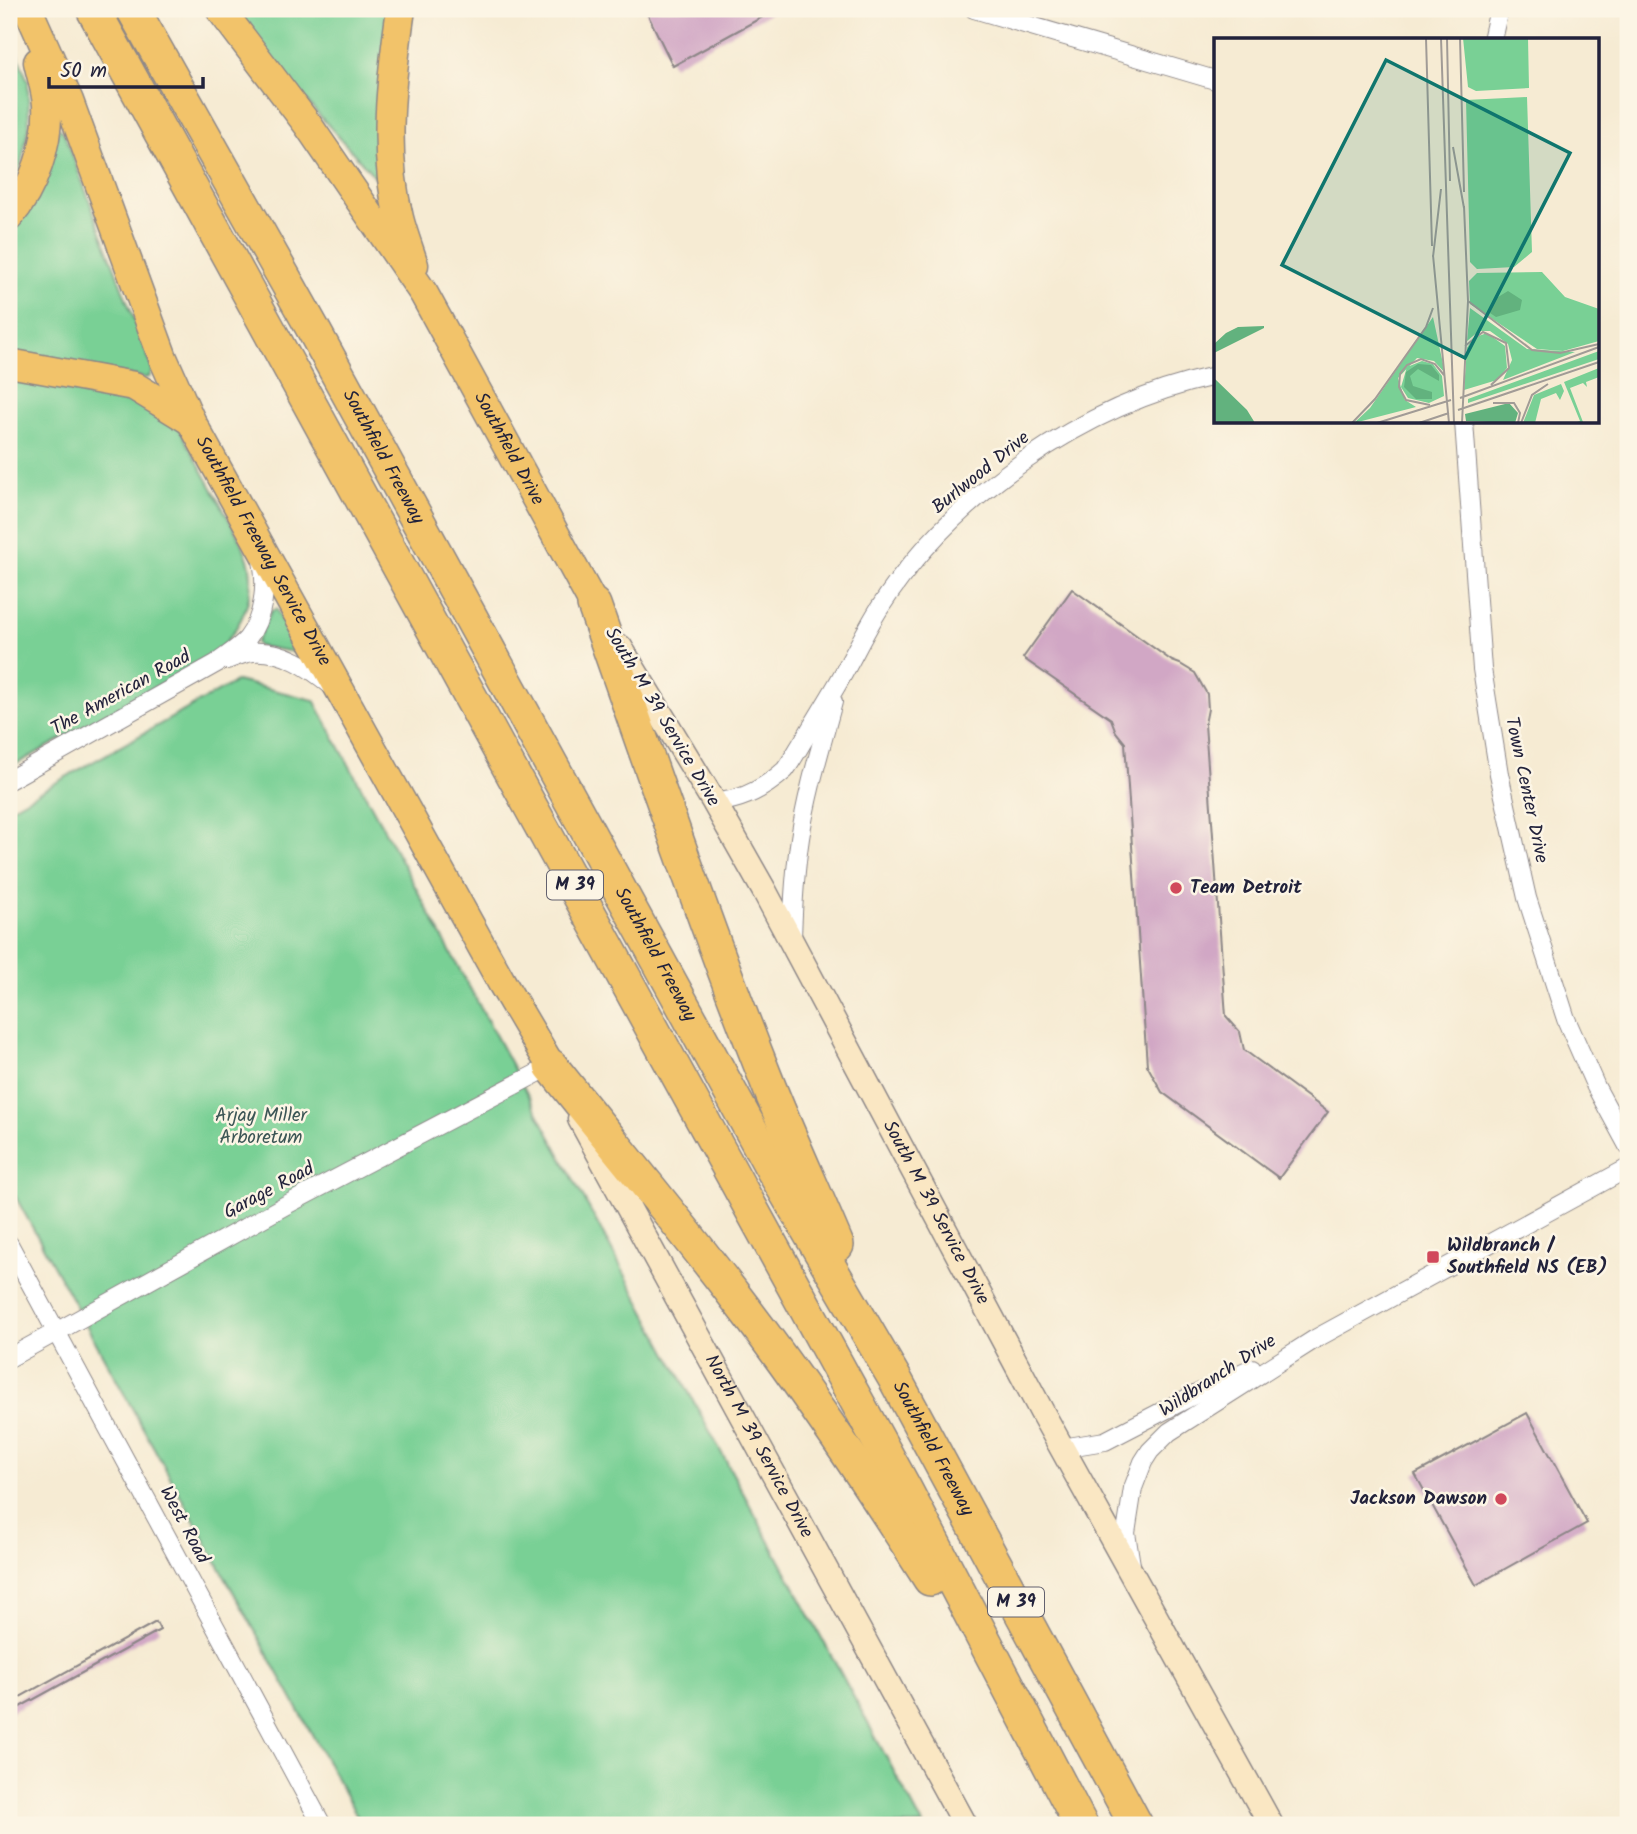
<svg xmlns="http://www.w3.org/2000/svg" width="1637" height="1834" font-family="Kalam,sans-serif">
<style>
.green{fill:#79d095;stroke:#4e7968;stroke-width:2}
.building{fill:#d1a7c5}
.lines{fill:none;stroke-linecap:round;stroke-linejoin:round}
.street-casing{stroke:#8c8687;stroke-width:20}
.secondary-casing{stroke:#8c8687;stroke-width:27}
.primary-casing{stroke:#8c8687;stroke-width:31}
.highway-casing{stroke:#8c8687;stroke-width:36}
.street{stroke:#fff;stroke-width:18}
.secondary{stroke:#fae7c3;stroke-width:24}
.primary{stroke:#f2c36a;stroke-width:28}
.highway{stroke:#f2c36a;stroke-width:33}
.poi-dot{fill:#d1495b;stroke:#fcf5e5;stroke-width:2.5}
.labels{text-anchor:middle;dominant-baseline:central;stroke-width:5;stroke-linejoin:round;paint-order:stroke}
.shield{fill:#fcf5e5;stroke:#63616e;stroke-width:2}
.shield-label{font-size:18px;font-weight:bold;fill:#22223b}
.street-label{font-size:19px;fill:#22223b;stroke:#fcf5e5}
.poi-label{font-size:19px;font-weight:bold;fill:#22223b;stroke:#fcf5e5;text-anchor:start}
.park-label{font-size:19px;fill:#3c5656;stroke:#fcf5e5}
.inset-road{fill:none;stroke:#a19b96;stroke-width:2}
.view{fill:#0f766e;fill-opacity:0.15;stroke:#0f766e;stroke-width:3.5}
.inset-edge{fill:none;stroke:#22223b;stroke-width:3.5}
</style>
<rect width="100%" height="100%" fill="#fcf5e5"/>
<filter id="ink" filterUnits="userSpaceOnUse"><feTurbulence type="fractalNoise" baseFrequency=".0143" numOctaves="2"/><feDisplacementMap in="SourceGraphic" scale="14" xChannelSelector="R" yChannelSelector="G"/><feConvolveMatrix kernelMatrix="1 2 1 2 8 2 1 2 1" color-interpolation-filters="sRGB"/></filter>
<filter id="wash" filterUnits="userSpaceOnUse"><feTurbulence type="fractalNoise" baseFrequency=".00686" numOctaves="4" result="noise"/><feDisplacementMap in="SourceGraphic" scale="28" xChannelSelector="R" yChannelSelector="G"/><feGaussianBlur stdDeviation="1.57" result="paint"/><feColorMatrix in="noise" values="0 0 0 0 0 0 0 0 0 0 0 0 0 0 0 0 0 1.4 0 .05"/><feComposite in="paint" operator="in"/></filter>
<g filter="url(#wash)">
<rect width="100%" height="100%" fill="#f6ebd3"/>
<g class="green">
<path d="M 232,9 L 393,9 L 380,175 L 375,177 L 290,83 Z"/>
<path d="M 9,35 L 28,81 L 29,127 L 19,174 L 9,192 Z"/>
<path d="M 59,128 L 64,133 L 153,370 L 149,377 L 144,378 L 9,354 L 9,232 L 26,211 Z"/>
<path d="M 9,376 L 128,398 L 178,426 L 243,545 C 245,552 249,560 250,567 C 255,604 236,637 208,659 L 9,768 L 9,524 L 15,514 L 9,496 Z"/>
<path d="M 276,609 L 297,646 L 294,652 L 258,646 L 256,643 L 271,611 Z"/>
<path d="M 237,681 L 314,700 L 923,1825 L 362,1825 L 9,1185 L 9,809 Z"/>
</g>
<g id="blocks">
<g class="building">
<path d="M 645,9 L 777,9 L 673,66 Z"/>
<path d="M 1072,589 L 1172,661 L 1180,664 L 1195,673 L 1207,694 L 1208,709 L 1205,724 L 1226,1016 L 1240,1032 L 1244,1050 L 1328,1112 L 1279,1178 L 1162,1092 L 1147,1065 L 1125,743 L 1116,732 L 1111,719 L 1023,658 Z"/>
<path d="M 1527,1413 L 1587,1523 L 1476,1585 L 1415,1474 Z"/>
<path d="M 156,1622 L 160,1630 L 9,1713 L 9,1703 Z"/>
</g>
</g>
</g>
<g filter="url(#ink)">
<use href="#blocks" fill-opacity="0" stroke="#8c8687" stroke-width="2"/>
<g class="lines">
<g class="street-casing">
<g id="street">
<path d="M 974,9 L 1215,80"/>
<path d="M 1492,40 L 1499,9"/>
<path d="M 1464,422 L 1482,669 L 1499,774 L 1527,898 L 1566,1019 L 1596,1087 L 1628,1146"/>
<path d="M 227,660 C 235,657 244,653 253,652 C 284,650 309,667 332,686"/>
<path d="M 9,780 L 217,663 C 226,656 239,648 247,639 C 264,617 267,586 262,560"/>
<path d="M 714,802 C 741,801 766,787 785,770 C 793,759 798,749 805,738 C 816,720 827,702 838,683 C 852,659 864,633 879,609 C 951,496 1084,404 1215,376"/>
<path d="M 792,939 C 793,905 795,871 800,838 C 807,792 821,747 833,702"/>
<path d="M 9,1244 L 322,1825"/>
<path d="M 9,1358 L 286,1205 L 551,1066"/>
<path d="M 1062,1448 L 1105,1441 L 1190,1397 L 1252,1368"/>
<path d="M 1131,1565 L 1126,1533 L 1133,1488 L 1143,1462 L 1150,1451 L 1169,1432 L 1315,1339 L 1628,1168"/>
</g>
</g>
<g class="secondary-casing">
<g id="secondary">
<path id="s1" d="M 620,647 L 714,802 L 765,892 L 1043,1414 L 1271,1825"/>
<path id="s2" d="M 580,1119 L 965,1825"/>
</g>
</g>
<g class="primary-casing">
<g id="primary">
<path id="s3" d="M 28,9 L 69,101 L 163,358 L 191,421 L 502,983 L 551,1066"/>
<path id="s4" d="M 220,9 L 308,125 L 424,294 L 594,605"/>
<path d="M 401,9 C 391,78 382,150 399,218 C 403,234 409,249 414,265"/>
<path d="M 9,217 C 34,188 49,144 47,105 C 46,90 41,76 38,62"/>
<path d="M 9,363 L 134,386 L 191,421"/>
</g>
</g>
<g class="highway-casing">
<g id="highway">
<path d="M 93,9 L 905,1489 L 1081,1825"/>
<path id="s5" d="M 133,9 L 313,329 L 774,1172 L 895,1379 L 1136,1825"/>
<path d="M 594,605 C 650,763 704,923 766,1079 C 788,1135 814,1190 837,1245"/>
<path d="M 551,1066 C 613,1144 677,1220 737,1299 C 806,1389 869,1483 930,1579"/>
</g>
</g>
<use href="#street" class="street"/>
<use href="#secondary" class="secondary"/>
<use href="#primary" class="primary"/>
<use href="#highway" class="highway"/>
</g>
</g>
<g class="poi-dot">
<circle cx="1176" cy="888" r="7"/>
<rect x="1426" y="1250" width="14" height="14" rx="3.5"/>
<circle cx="1501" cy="1499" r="7"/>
</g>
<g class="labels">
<g class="shield">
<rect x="547" y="870.5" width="56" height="29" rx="5"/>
<rect x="988" y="1587.5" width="56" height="29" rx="5"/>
</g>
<g class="shield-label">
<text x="575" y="885">M 39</text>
<text x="1016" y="1602">M 39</text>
</g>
<g class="street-label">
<text stroke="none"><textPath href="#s4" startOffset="527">Southfield Drive</textPath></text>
<text stroke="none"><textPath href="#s5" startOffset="513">Southfield Freeway</textPath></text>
<text transform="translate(981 473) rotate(-39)">Burlwood Drive</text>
<text stroke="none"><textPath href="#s3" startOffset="592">Southfield Freeway Service Drive</textPath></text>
<text transform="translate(121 693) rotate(-29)">The American Road</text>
<text transform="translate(662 717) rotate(59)">South M 39 Service Drive</text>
<text transform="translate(1526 790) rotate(78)">Town Center Drive</text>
<text stroke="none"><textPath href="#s5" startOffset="1080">Southfield Freeway</textPath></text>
<text transform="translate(269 1191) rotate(-28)">Garage Road</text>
<text stroke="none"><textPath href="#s1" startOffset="648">South M 39 Service Drive</textPath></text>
<text transform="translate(1218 1376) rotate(-33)">Wildbranch Drive</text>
<text stroke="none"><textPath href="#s2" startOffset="373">North M 39 Service Drive</textPath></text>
<text stroke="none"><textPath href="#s5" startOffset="1647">Southfield Freeway</textPath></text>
<text transform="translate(184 1525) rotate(62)">West Road</text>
</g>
<g class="poi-label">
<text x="1190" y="888">Team Detroit</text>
<text x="1447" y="1246">Wildbranch /<tspan x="1447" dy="22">Southfield NS (EB)</tspan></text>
<text x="1487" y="1499" text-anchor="end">Jackson Dawson</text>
</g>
<g class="park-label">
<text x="261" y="1116">Arjay Miller<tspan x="261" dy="22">Arboretum</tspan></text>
</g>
</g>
<g transform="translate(1214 38)">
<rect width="385" height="385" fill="#f6ebd3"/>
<path d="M 249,0 L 314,0 L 315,50 L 262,53 L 254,49 ZM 313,59 L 318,214 L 300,229 L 263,231 L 256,224 L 252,62 ZM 328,234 L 351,259 L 385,271 L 385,303 L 349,313 L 323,311 L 256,266 L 255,243 L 263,235 ZM 256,270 L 313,311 L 361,314 L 289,342 L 298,322 L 294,306 L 276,293 L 265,293 L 253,303 ZM 219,279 L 231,335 L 220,323 L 203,320 L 184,340 L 191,362 L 202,369 L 140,385 L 156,370 ZM 273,295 L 291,308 L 293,330 L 283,342 L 250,352 L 253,310 L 259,300 ZM 385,313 L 385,321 L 254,365 L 254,361 ZM 208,323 L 219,326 L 228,338 L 230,358 L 215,365 L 194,360 L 187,349 L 193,329 ZM 385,330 L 385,339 L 372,344 L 373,349 L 369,345 L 356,350 L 369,384 L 385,385 L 360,385 L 366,383 L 350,344 ZM 347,346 L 350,353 L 346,362 L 342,355 L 327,361 L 321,385 L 309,385 L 320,357 Z" fill="#79d095"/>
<path d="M 294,253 L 308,262 L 306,272 L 282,279 L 276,275 L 279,262 ZM 50,288 L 50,290 L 0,315 L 0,306 L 12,295 L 24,289 ZM 204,326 L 217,327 L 225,337 L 225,343 L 204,331 L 196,338 L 199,348 L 218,354 L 218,361 L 202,361 L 190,349 L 192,334 ZM 0,340 L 33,372 L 41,385 L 0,385 ZM 295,365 L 304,375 L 301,385 L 252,383 L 251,376 Z" fill="#62b27e"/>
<path class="inset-road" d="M 212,0 L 218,208M 227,0 L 240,385M 233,0 L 236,143M 246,0 L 250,154M 239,109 L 250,170M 219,217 L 235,385M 219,219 L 227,151M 254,263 L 318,312 L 346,315 L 385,306M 251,308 L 269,294 L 292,305 L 295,330 L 277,347M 246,360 L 385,309M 279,365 L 300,365 L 306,375 L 304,385M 216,367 L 192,362 L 185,349 L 186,336 L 193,327 L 207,321 L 221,326 L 230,337M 244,372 L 385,324M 138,385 L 161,361 L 212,289 L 219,270M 163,385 L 237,362M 205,385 L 235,375M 248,385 L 254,263 L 250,168M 307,385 L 318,357 L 334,346"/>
<path class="view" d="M 172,22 L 356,115 L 251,320 L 68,227 Z"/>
<rect width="385" height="385" class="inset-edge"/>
</g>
<rect width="1637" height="1834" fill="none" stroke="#fcf5e5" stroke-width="35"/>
<path d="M49 77v10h154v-10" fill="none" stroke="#22223b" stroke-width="3.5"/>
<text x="60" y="77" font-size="21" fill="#22223b" stroke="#fcf5e5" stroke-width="5" paint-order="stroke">50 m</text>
</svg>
